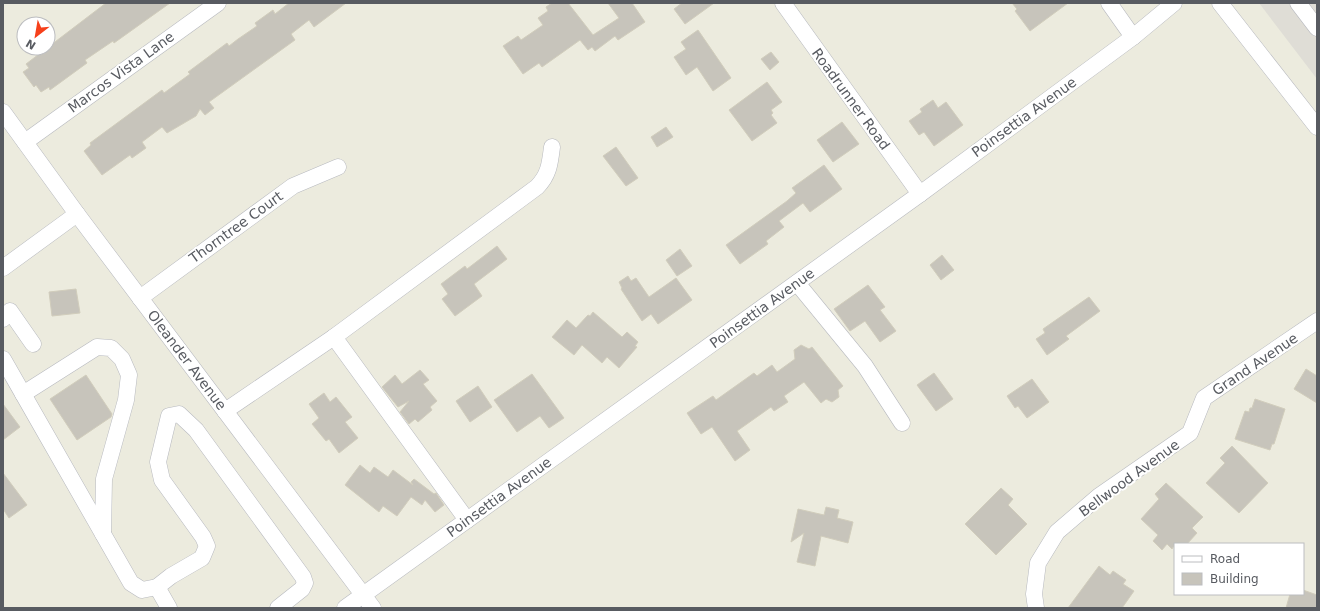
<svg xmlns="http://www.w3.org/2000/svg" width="1320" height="611" font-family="'DejaVu Sans',sans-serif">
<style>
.industrial{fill:#dfddd6}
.building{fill:#c7c4bb;stroke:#d1cdbc}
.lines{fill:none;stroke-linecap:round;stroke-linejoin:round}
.minor-casing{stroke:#b7b9bf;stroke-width:17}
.minor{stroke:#fff;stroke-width:16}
.labels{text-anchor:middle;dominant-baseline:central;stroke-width:4;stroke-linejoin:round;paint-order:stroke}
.street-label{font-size:14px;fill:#585b61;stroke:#fff}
</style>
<rect width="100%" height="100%" fill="#ecebde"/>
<path class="industrial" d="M 1259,3 L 1317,3 L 1317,79 Z"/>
<g class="building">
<path d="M 106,3 L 170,3 L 114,43 L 113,41 L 85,60 L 87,63 L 50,90 L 49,87 L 41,92 L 36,85 L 34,87 L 23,72 L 29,68 L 26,64 Z"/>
<path d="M 289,3 L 346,3 L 314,27 L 309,20 L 291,34 L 295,40 L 209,102 L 214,108 L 205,115 L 200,109 L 196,116 L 167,133 L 162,127 L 142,142 L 146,148 L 132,158 L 130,155 L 102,175 L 84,151 L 91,145 L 90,143 L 162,90 L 164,93 L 190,74 L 188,72 L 227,43 L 229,46 L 238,39 L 257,26 L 255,23 L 273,10 L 275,14 Z"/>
<path d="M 552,3 L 568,3 L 593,35 L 619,18 L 608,3 L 632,3 L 645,22 L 618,40 L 615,36 L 595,51 L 592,47 L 588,50 L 580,40 L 542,67 L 539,63 L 523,74 L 503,46 L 518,36 L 521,40 L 543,25 L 538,18 L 548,11 L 546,7 Z"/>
<path d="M 682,3 L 714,3 L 685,24 L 674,9 Z"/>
<path d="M 1012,3 L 1068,3 L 1030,31 L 1015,11 L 1017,9 Z"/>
<path d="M 698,30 L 731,78 L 713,91 L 697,67 L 686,75 L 674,57 L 686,49 L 681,42 Z"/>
<path d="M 771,52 L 779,62 L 770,70 L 761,59 Z"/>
<path d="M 767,82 L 782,102 L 771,110 L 773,113 L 771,115 L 777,123 L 752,141 L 729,110 Z"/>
<path d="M 933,100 L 938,108 L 946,102 L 963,125 L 934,146 L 924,132 L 919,135 L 909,121 L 922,112 L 920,109 Z"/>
<path d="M 842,122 L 859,144 L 833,162 L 817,140 Z"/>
<path d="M 666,127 L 673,137 L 657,147 L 651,137 Z"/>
<path d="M 616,147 L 638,178 L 626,186 L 603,156 Z"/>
<path d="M 824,165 L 842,189 L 810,212 L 803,203 L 779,221 L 784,227 L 766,241 L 768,244 L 740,264 L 726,245 L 787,201 L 796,193 L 792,188 Z"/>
<path d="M 497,246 L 507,259 L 474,284 L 482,296 L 455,316 L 442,299 L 448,294 L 441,284 L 465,266 L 467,269 Z"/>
<path d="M 680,249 L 692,266 L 677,276 L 666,260 Z"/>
<path d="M 942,255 L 954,270 L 941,280 L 930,265 Z"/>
<path d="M 628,276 L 631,281 L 636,278 L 649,297 L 676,278 L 692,300 L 658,324 L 651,314 L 642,321 L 621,289 L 622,288 L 619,282 Z"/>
<path d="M 868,285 L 885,307 L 880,310 L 896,331 L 880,342 L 865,321 L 850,331 L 834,309 Z"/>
<path d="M 76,289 L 80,313 L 52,316 L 49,292 Z"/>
<path d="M 1089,297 L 1100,311 L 1066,336 L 1069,339 L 1047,355 L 1036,339 L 1045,333 L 1043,329 Z"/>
<path d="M 593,312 L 622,337 L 627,332 L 638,342 L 635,346 L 637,347 L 619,368 L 607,357 L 602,363 L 582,345 L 574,355 L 552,337 L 567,320 L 576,328 L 588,315 L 590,316 Z"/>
<path d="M 801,345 L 809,349 L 812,347 L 843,386 L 838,390 L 839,397 L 832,402 L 826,399 L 821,403 L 804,382 L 784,396 L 788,402 L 774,411 L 771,407 L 737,431 L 750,450 L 735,461 L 712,427 L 701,434 L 687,413 L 713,396 L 716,400 L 754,373 L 757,376 L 772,365 L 777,372 L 795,359 L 794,350 Z"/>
<path d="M 1306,369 L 1317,376 L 1317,403 L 1294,389 Z"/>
<path d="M 420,370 L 429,380 L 423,384 L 437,401 L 430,407 L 432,410 L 418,422 L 415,419 L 409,424 L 400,412 L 409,401 L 398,407 L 382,387 L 395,375 L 402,384 Z"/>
<path d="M 934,373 L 953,399 L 936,411 L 917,385 Z"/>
<path d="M 532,374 L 564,418 L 549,428 L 540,416 L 517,432 L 494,400 Z"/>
<path d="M 86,375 L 112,414 L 111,417 L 77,440 L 50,399 Z"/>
<path d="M 1032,379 L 1049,402 L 1027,418 L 1018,406 L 1015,408 L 1007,396 Z"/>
<path d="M 478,386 L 492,407 L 470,422 L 456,401 Z"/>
<path d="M 324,393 L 330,402 L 336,397 L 352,417 L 345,422 L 358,438 L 339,453 L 329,439 L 326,441 L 312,424 L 319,418 L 309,404 Z"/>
<path d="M 1255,399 L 1285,409 L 1274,444 L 1272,444 L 1270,450 L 1235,439 L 1245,411 L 1249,412 L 1250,408 L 1252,408 Z"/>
<path d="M 3,404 L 20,427 L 3,440 Z"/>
<path d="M 1232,446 L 1268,483 L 1239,513 L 1206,483 L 1225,463 L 1220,458 Z"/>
<path d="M 360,465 L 370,473 L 374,467 L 388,477 L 393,470 L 413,485 L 411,482 L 414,479 L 434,494 L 436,493 L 444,505 L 435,512 L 425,500 L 422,505 L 411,497 L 397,516 L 383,506 L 379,512 L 345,485 Z"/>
<path d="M 3,473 L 27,505 L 9,518 L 3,509 Z"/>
<path d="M 1166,483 L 1203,517 L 1192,528 L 1197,533 L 1187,544 L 1175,544 L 1172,549 L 1167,544 L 1162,550 L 1153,541 L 1158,535 L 1141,519 L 1159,499 L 1155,494 Z"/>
<path d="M 1001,488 L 1013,499 L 1008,505 L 1027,524 L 996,555 L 965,524 Z"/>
<path d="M 826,507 L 839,510 L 837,518 L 853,522 L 848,543 L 821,536 L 815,566 L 797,562 L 804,533 L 791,542 L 798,509 L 824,515 Z"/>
<path d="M 1099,566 L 1110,575 L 1113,571 L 1126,580 L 1123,584 L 1134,591 L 1122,608 L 1068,608 Z"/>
<path d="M 1303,590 L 1317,595 L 1317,608 L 1286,608 L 1290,594 L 1303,594 Z"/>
</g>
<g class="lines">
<g class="minor-casing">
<g id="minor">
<path d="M 783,3 L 920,194"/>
<path d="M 1109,3 L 1133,37"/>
<path d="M 1220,3 L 1317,127"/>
<path d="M 1298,3 L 1317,28"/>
<path d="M 3,112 L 77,214 L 373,608"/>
<path d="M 25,142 L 218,3"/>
<path d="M 3,268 L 77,214"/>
<path d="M 797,283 L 865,366 L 902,423"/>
<path d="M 140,298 L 293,186 L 338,167"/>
<path d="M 3,319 L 10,311 L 33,344"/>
<path d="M 334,337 L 537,187 C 549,175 550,163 552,147"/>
<path d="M 3,359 L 131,583 L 142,590 L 157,587 L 171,576 L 202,558 L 207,546 L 203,537 L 162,480 L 158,462 L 169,416 L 179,414 L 196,430 L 303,577 L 305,583 L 302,589 L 278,608"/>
<path d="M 23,394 L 97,347 L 111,348 L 122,359 L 129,375 L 126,400 L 104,479 L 103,534"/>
<path d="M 225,411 L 334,337 L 467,520"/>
<path d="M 157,587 L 169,608"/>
<path d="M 345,608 L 920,194 L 1133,37 L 1174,3"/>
<path d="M 1036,608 L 1034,594 L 1038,563 L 1057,532 L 1099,496 L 1190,433 L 1204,398 L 1317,321"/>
</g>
</g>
<use href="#minor" class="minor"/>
</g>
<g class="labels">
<g class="street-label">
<text transform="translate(121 72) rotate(-36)">Marcos Vista Lane</text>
<text transform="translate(851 99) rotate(54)">Roadrunner Road</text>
<text transform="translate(1024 117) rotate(-36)">Poinsettia Avenue</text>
<text transform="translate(236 227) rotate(-36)">Thorntree Court</text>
<text transform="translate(762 308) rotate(-36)">Poinsettia Avenue</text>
<text transform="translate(187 360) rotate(53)">Oleander Avenue</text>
<text transform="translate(1255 364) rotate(-34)">Grand Avenue</text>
<text transform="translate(1129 478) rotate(-36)">Bellwood Avenue</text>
<text transform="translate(499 497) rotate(-36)">Poinsettia Avenue</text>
</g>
</g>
<rect width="1320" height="611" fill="none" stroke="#585b61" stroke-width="8"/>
<rect x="1174" y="543" width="130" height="52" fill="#ffffff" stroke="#bcbdc0"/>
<rect x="1182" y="556" width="20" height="6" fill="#ffffff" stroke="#bcbdc0"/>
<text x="1210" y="563" font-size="12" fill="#585b61">Road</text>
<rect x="1182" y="573" width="20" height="12" fill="#c7c4bb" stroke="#bcbdc0"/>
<text x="1210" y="583" font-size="12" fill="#585b61">Building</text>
<g transform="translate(36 36) rotate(211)"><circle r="19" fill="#ffffff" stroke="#bcbdc0"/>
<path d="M0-3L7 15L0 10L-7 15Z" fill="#f6401b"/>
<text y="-6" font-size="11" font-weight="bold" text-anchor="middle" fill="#585b61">N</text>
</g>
</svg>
